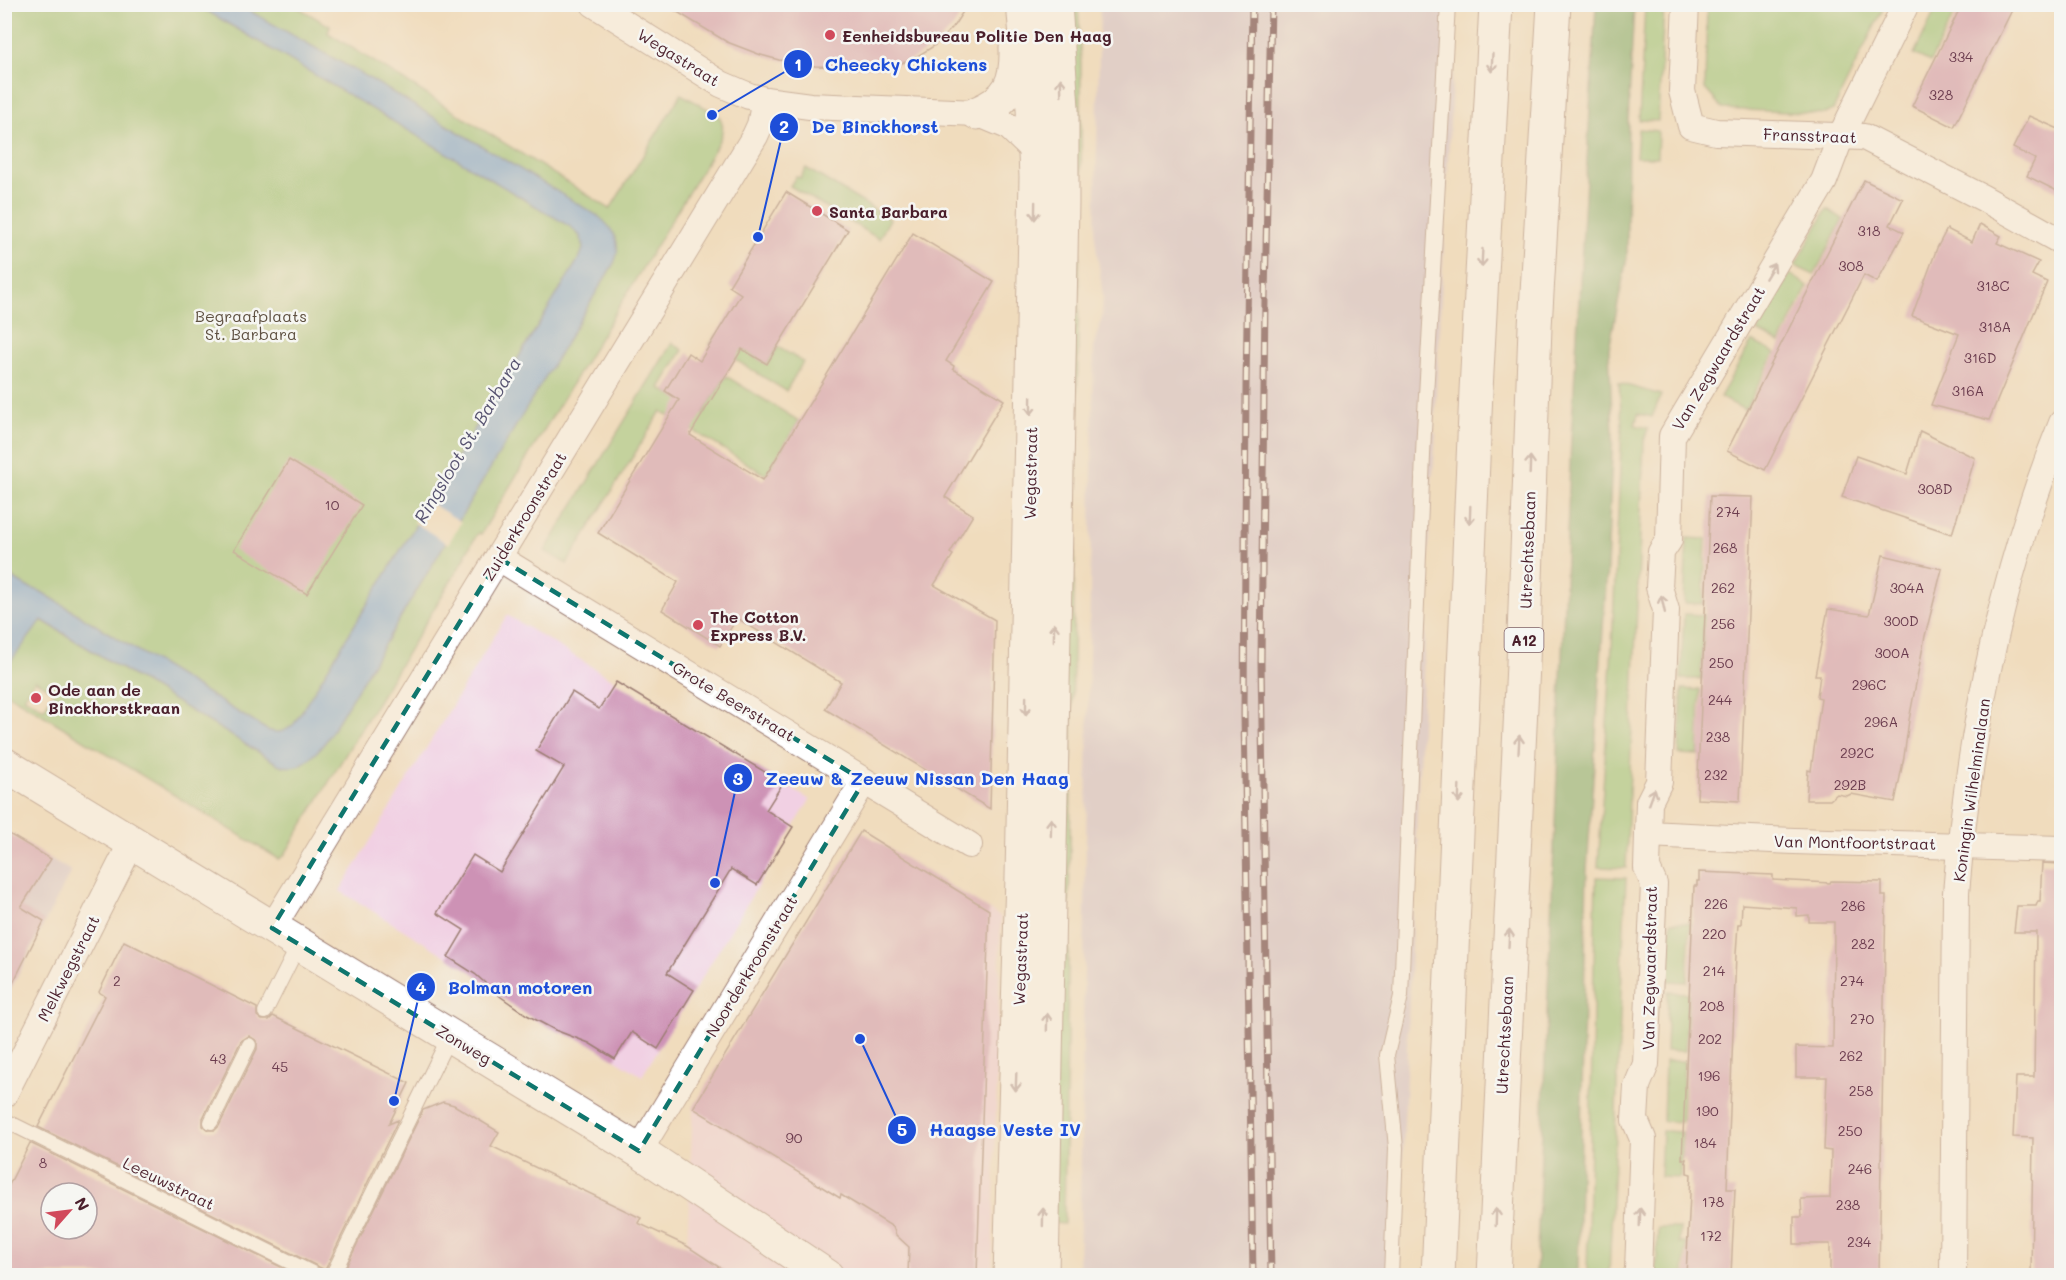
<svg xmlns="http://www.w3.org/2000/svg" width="2066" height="1280" font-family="Mali,sans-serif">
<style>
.built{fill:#f1d0e3}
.industrial{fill:#cebed1}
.green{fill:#8fc577;stroke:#6c7251;stroke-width:1.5;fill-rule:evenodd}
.forest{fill:#73aa68;stroke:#5e644a;stroke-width:1.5}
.water{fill:#6da3db;stroke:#5c6183;stroke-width:1.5}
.pier{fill:#f0dcbd}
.building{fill:#cd92b5;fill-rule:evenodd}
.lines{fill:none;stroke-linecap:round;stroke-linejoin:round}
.lane-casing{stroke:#9d7e74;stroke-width:16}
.street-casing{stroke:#9d7e74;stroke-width:28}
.secondary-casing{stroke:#9d7e74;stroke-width:35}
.highway-casing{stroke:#9d7e74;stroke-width:35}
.lane{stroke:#fff;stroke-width:14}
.street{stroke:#fff;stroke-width:26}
.secondary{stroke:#fff;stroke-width:33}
.highway{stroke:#fff;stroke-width:33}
.rail-casing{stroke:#4a1f2b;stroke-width:7}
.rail{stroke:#f6f6f2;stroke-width:4.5;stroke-dasharray:14;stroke-linecap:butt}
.oneway{stroke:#ae9aa0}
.marked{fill:none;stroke:#0f766e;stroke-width:4.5;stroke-dasharray:12 8;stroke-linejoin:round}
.poi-dot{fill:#d1495b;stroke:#f6f6f2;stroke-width:2}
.labels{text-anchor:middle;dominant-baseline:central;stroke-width:5;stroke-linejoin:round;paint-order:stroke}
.number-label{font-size:14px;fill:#6b3c4e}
.shield{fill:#f6f6f2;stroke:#7e6067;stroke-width:1.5}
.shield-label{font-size:15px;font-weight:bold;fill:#4a1f2b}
.poi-label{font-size:16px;font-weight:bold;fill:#4a1f2b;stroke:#f6f6f2;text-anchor:start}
.street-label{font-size:16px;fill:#4a1f2b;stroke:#f6f6f2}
.park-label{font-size:16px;fill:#5f5142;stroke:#f6f6f2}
.water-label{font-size:18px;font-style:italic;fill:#585471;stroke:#f6f6f2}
.leader{fill:none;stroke:#1d4ed8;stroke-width:2}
.callout-dot{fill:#1d4ed8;stroke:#f6f6f2;stroke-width:2}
.mark-label{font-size:18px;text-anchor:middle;font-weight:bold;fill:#fff}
.callout-label{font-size:18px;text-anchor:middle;font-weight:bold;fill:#1d4ed8;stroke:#f6f6f2;stroke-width:5;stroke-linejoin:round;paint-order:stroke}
</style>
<rect width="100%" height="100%" fill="#f6f6f2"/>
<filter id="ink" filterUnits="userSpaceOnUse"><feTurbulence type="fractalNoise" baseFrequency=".0167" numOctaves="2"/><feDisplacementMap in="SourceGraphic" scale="12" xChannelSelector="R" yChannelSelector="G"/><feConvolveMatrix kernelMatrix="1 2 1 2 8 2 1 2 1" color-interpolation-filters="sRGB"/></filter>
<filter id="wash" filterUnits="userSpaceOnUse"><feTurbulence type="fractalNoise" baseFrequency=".008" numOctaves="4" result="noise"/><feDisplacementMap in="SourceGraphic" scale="24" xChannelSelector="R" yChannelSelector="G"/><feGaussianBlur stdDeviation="1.35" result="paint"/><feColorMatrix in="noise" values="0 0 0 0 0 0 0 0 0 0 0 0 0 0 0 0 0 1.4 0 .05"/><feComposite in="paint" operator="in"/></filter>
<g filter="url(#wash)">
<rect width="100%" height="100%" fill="#f0dcbd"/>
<g class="built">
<path d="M 507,615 L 810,800 L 642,1076 L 589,1043 L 555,1030 L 527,1015 L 501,997 L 475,974 L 340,891 Z"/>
<path d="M 861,831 L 1001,917 L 992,1275 L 672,1276 L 687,1246 L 693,1108 Z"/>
</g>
<g class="industrial">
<path d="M 1100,5 L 1456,5 L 1434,433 L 1436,433 L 1433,475 L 1432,475 L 1416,839 L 1419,840 L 1417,875 L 1414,875 L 1398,1275 L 1079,1276 L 1094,344 L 1102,318 L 1103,296 L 1095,238 Z"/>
<path d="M 5,831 L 71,871 L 5,1001 Z"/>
</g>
<g class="green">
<path d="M 1078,4 L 1081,65 L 1081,158 L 1064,1224 L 1053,1223 L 1066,5 Z"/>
<path d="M 4,5 L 197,5 L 571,227 C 581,235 587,245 580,257 L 294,724 C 285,732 279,734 267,730 L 40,591 L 27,587 L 5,573 Z"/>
<path d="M 239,5 L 294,5 L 330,26 L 328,33 L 610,209 L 681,94 L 717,114 C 729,127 719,141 711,155 L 481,534 L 478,533 L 465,555 L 466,556 L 284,856 L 279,859 L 5,692 L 4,669 L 41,620 L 278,764 C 298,773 314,756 326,741 L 614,263 C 623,239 613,234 598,216 L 367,77 ZM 35,680 L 54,692 L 44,709 L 24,697 Z"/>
<path d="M 1645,5 L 1664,5 L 1658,121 L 1639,120 Z"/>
<path d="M 1774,5 L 1879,4 L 1884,7 L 1833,110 L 1826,114 L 1723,109 L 1705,89 L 1707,5 L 1774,7 Z"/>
<path d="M 1938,5 L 1959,5 L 1930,62 L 1914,54 Z"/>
<path d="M 1638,129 L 1658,131 L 1657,157 L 1636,157 Z"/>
<path d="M 806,168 L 890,219 L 879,239 L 790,186 L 796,176 L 800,178 Z"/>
<path d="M 1827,209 L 1843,219 L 1814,275 L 1795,266 Z"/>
<path d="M 1790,274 L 1808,286 L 1780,343 L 1757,331 Z"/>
<path d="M 717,334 L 767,364 L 778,347 L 803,362 L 786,391 L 710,344 Z"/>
<path d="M 1752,341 L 1775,353 L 1745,410 L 1720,397 Z"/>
<path d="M 672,343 L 683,350 L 660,388 L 665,391 L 703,414 L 726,376 L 799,421 L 766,475 L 661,411 L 567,564 L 545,551 Z"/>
<path d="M 1619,383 L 1661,395 L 1652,417 L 1638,414 L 1635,425 L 1648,428 L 1644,441 L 1626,868 L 1598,867 L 1612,646 L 1622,424 Z"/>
<path d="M 1687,538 L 1706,539 L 1703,604 L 1684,603 Z"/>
<path d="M 1684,614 L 1704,615 L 1701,679 L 1681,679 Z"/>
<path d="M 1682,689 L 1700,690 L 1698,755 L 1679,754 Z"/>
<path d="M 1596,877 L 1626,878 L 1609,1276 L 1587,1275 Z"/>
<path d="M 1671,922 L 1690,923 L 1687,982 L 1669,981 Z"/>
<path d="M 1668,992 L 1688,993 L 1685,1051 L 1666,1051 Z"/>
<path d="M 1665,1061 L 1684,1061 L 1682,1122 L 1663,1121 Z"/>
<path d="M 1662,1131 L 1682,1132 L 1680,1178 L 1660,1177 Z"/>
<path d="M 1658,1228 L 1680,1228 L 1679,1243 L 1686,1243 L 1684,1275 L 1656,1275 Z"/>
</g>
<path class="forest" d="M 1596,5 L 1634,5 L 1628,123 L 1627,258 L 1609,349 L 1613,433 L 1607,569 L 1587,871 L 1578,1270 L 1576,1275 L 1536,1276 L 1571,439 Z"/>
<path class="water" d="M 197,5 L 239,5 L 367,77 L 598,216 C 614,229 623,244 614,263 L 326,741 C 314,756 298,774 278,764 L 42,620 L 5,669 L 4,573 L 27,587 L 40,591 L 267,730 C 279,734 285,732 294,724 L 580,257 L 584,246 L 580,236 L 571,227 Z"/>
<path class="pier" d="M 427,501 L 461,522 L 448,544 L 414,522 Z"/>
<g id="blocks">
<g class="building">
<path d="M 664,4 L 968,4 L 953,27 L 934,46 L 911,60 L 886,68 L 815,66 L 779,60 L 761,55 L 727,42 Z"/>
<path d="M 1962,4 L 2015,4 L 1954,127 L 1912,106 Z"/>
<path d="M 2029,116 L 2061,130 L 2061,193 L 2027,176 L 2035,159 L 2013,148 Z"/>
<path d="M 1864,180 L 1903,199 L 1890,225 L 1904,232 L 1877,282 L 1864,275 L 1765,470 L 1727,451 Z"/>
<path d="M 786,192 L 848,230 L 767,364 L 742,349 L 690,435 L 763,480 L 913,233 L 994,282 L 946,361 L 954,366 L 953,369 L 1004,400 L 945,497 L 973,515 L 950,553 L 953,555 L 934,585 L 995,620 L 990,809 L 825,709 L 841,682 L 737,618 L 720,646 L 662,610 L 678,582 L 598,533 L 679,400 L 665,391 L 688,353 L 700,361 L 741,294 L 729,286 Z"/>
<path d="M 1980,224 L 2001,236 L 1997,243 L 2039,262 L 2032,275 L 2047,282 L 1989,420 L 1931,405 L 1959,334 L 1912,316 L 1937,248 L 1947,229 L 1972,242 Z"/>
<path d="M 1920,431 L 1975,458 L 1952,534 L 1842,497 L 1856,456 L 1907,474 Z"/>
<path d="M 289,460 L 362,505 L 307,594 L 234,550 Z"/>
<path d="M 1710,496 L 1753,497 L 1740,801 L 1697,799 Z"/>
<path d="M 1883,555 L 1942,569 L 1925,636 L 1909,720 L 1904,757 L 1895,802 L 1851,794 L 1847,796 L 1837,794 L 1830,800 L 1806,800 L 1808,770 L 1811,771 L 1821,698 L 1817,697 L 1820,675 L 1815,675 L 1828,609 L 1869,615 Z"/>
<path d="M 616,682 L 783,783 L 766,810 L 793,827 L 757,885 L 731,869 L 667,973 L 694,990 L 658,1049 L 632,1032 L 615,1059 L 589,1043 L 555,1030 L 527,1015 L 501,997 L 475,974 L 448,957 L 464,930 L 437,913 L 473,855 L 500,872 L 564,767 L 536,751 L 572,692 L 599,709 Z"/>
<path d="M 4,831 L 51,859 L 21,907 L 44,921 L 4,1001 Z"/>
<path d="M 861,831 L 989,910 L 977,1275 L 908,1275 L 909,1247 L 896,1235 L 893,1227 L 841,1195 L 840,1198 L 693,1108 Z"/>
<path d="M 2042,863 L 2061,864 L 2061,1275 L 2031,1275 L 2033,1138 L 2013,1137 L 2016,1077 L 2034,1077 L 2036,932 L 2014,932 L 2017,906 L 2036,906 L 2038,901 L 2040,901 Z"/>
<path d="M 1699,872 L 1773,875 L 1773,880 L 1830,883 L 1831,881 L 1882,882 L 1882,896 L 1886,896 L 1879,1275 L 1830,1275 L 1830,1244 L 1794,1244 L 1794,1217 L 1802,1217 L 1801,1199 L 1830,1198 L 1831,1151 L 1824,1150 L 1827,1077 L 1796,1077 L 1796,1047 L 1833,1048 L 1834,922 L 1809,922 L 1809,915 L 1797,916 L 1797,908 L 1742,904 L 1741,924 L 1738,924 L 1736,954 L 1727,1189 L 1735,1189 L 1731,1275 L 1686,1275 L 1691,1174 L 1687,1173 L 1687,1163 L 1685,1162 L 1686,1159 L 1682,1159 L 1694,886 L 1697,886 L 1697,881 L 1699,881 Z"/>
<path d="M 124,941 L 257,1008 L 257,1016 L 262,1020 L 269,1020 L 273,1016 L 409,1083 L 389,1124 L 398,1120 L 325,1270 L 38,1127 L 105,996 L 99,992 ZM 249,1036 L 257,1041 L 257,1049 L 219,1126 L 215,1130 L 208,1130 L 203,1126 L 203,1118 L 241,1041 Z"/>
<path d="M 443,1102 L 454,1105 L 499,1132 L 491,1146 L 641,1218 L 638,1223 L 687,1246 L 731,1275 L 342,1275 L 423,1110 Z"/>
<path d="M 30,1143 L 297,1275 L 4,1275 L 4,1195 ZM 51,1193 L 87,1193 L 87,1229 L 51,1229 Z"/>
</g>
</g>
</g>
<g filter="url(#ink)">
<use href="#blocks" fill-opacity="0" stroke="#9d7e74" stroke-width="1.5"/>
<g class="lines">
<g class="lane-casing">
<g id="lane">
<path d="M 265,1012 L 299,944"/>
<path d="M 4,1120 L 318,1276"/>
<path d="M 211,1122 L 249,1045"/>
<path d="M 332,1276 L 450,1035"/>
<path d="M 1391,1276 L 1396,1148 L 1387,1055 L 1401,996 L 1424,431 L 1448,4"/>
</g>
</g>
<g class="street-casing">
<g id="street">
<path d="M 594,4 L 721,84 L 749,96 L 765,100 L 810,106 L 977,113 L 1008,126 L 1036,153"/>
<path d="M 1686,4 L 1682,91 L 1691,126 L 1716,132 L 1864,137 L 1983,198 L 2062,242"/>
<path d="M 499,558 L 969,845"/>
<path d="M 1648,834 L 1794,841 L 2062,849"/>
<path d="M 272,928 L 755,136 L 760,125 L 765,100"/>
<path d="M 4,1095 L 132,842"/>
<path d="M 639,1151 L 864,781"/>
<path d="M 1636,1276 L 1638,1270 L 1643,1139 L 1635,1120 L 1637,1086 L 1646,1064 L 1654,884 L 1647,868 L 1649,802 L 1659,782 L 1666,610 L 1659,587 L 1661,552 L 1669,540 L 1672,436 L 1824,181 L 1841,136 L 1906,4"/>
<path d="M 1953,1276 L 1956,893 C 1969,735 2002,571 2062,423"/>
</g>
</g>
<g class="secondary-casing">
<g id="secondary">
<path d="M 977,113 C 1010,100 1017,81 1016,47"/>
<path d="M 4,764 L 639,1151 L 827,1276"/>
<path d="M 1010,1276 L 1022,877 L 1036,177 L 1033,108 L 1023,4"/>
<path d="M 1042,1276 L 1062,202 L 1062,108 L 1055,4"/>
</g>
</g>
<g class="highway-casing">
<g id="highway">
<path d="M 1438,1276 L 1476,391 L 1496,4"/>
<path d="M 1494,1276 L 1523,664 L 1535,327 L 1554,4"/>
</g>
</g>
<use href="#lane" class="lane"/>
<use href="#street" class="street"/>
<use href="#secondary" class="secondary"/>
<use href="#highway" class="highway"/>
<g class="rail-casing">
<g id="rail">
<path d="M 1252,4 L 1246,386 L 1244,714 L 1253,1276"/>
<path d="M 1271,4 L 1265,298 L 1261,663 L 1271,1276"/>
</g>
</g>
<use href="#rail" class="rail"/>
</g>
<defs><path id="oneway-shaft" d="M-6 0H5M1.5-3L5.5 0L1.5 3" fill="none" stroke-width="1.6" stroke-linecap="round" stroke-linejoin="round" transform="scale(1.5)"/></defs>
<g class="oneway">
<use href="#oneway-shaft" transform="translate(1492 63) rotate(93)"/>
<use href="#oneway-shaft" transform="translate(1061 87) rotate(-92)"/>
<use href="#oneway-shaft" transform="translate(1035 211) rotate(91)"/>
<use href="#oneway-shaft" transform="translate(1482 258) rotate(93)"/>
<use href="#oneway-shaft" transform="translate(1770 271) rotate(-59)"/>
<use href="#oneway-shaft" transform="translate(1031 406) rotate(91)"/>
<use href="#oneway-shaft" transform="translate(1530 465) rotate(-88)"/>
<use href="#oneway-shaft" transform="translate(1470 515) rotate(92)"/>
<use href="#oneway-shaft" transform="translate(1663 604) rotate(-102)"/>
<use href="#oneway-shaft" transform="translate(1054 632) rotate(-89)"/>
<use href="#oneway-shaft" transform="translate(1026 706) rotate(91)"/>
<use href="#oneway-shaft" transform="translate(1519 744) rotate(-87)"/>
<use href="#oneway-shaft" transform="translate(1459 794) rotate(92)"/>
<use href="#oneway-shaft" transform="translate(1652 797) rotate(-70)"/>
<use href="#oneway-shaft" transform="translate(1051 827) rotate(-89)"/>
<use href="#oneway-shaft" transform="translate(1509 938) rotate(-87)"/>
<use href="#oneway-shaft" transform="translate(1047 1022) rotate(-89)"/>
<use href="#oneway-shaft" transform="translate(1016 1082) rotate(92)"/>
<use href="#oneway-shaft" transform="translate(1043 1217) rotate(-89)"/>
<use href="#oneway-shaft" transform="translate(1496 1217) rotate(-88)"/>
<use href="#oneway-shaft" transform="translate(1640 1217) rotate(-88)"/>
</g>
</g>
<path d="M0 0H2066V1280H0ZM 499,558 L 864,781 L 639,1151 L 272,928 Z" fill="#f0dcbd" fill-opacity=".55" fill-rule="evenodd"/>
<path class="marked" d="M 499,558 L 864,781 L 639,1151 L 272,928 Z"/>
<g class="poi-dot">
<circle cx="830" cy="35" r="6"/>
<circle cx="817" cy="211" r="6"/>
<circle cx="698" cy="625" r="6"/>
<circle cx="36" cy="698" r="6"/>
</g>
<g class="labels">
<g class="number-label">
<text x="1961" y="56">334</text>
<text x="1941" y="94">328</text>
<text x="1869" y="230">318</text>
<text x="1851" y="265">308</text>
<text x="1993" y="285">318C</text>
<text x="1995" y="326">318A</text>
<text x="1980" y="357">316D</text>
<text x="1968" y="390">316A</text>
<text x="1935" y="488">308D</text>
<text x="332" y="504">10</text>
<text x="1728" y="511">274</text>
<text x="1725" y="547">268</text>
<text x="1723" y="587">262</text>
<text x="1907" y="587">304A</text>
<text x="1901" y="620">300D</text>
<text x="1723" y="623">256</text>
<text x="1892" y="652">300A</text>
<text x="1721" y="662">250</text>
<text x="1869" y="684">296C</text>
<text x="1720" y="699">244</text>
<text x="1881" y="721">296A</text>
<text x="1718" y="736">238</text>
<text x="1857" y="752">292C</text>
<text x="1716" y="774">232</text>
<text x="1850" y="784">292B</text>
<text x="1716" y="903">226</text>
<text x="1853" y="905">286</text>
<text x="1714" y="933">220</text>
<text x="1863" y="943">282</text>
<text x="1714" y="970">214</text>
<text x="117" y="980">2</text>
<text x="1852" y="980">274</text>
<text x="1712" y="1005">208</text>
<text x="1862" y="1018">270</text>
<text x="1710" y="1038">202</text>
<text x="1851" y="1055">262</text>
<text x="218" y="1058">43</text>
<text x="280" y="1066">45</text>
<text x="1709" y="1075">196</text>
<text x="1861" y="1090">258</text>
<text x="1707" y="1110">190</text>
<text x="1850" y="1130">250</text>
<text x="794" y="1137">90</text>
<text x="1705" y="1142">184</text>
<text x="43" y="1162">8</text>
<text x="1860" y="1168">246</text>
<text x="1713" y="1201">178</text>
<text x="1848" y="1204">238</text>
<text x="1711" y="1235">172</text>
<text x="1859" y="1241">234</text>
</g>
<rect class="shield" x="1504.5" y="628" width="39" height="24" rx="4.5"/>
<g class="shield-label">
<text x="1524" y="640">A12</text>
</g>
<g class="poi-label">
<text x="842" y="35">Eenheidsbureau Politie Den Haag</text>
<text x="829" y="211">Santa Barbara</text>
<text x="710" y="616">The Cotton<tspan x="710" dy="18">Express B.V.</tspan></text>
<text x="48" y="689">Ode aan de<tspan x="48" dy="18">Binckhorstkraan</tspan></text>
</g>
<g class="street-label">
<text transform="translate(679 57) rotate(32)">Wegastraat</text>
<text transform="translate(1810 135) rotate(2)">Fransstraat</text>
<text transform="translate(1718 358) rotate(-59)">Van Zegwaardstraat</text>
<text transform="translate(1030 473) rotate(-89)">Wegastraat</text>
<text transform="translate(524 516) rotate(-59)">Zuiderkroonstraat</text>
<text transform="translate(1527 550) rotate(-88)">Utrechtsebaan</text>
<text transform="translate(734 701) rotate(31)">Grote Beerstraat</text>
<text transform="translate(1971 790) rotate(-82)">Koningin Wilhelminalaan</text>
<text transform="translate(1855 842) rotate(1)">Van Montfoortstraat</text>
<text transform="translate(1020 959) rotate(-88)">Wegastraat</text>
<text transform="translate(751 966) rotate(-59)">Noorderkroonstraat</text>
<text transform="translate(68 968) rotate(-63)">Melkwegstraat</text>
<text transform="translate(1649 968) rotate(-89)">Van Zegwaardstraat</text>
<text transform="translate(1504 1035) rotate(-87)">Utrechtsebaan</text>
<text transform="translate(464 1044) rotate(31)">Zonweg</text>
<text transform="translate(169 1183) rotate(26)">Leeuwstraat</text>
</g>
<g class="park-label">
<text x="251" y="315">Begraafplaats<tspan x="251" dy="18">St. Barbara</tspan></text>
</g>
<g class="water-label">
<text transform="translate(467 440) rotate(-59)">Ringsloot St. Barbara</text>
</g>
</g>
<path class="leader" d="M712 115L798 64M758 237L784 127M715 883L738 778M394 1101L421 987M860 1039L902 1130"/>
<g class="callout-dot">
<circle cx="712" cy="115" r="6"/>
<circle cx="758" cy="237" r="6"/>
<circle cx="715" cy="883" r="6"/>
<circle cx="394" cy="1101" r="6"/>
<circle cx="860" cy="1039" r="6"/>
<circle cx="798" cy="64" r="15"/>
<circle cx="784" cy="127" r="15"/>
<circle cx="738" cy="778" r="15"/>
<circle cx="421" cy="987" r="15"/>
<circle cx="902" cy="1130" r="15"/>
</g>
<g class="mark-label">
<text x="798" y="71">1</text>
<text x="784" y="133">2</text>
<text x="738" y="785">3</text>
<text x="421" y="994">4</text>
<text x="902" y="1136">5</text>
</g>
<g class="callout-label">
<text x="906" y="71">Cheecky Chickens</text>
<text x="875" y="133">De Binckhorst</text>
<text x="917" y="785">Zeeuw &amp; Zeeuw Nissan Den Haag</text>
<text x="520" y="994">Bolman motoren</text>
<text x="1005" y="1136">Haagse Veste IV</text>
</g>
<rect width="2066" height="1280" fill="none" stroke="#f6f6f2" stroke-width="24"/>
<g transform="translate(69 1211) rotate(62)"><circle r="28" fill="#f6f6f2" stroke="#b1a0a2" stroke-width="1.5"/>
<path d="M0-4.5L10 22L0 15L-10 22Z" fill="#d1495b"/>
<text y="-9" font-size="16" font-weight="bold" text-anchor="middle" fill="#4a1f2b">N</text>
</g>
</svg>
